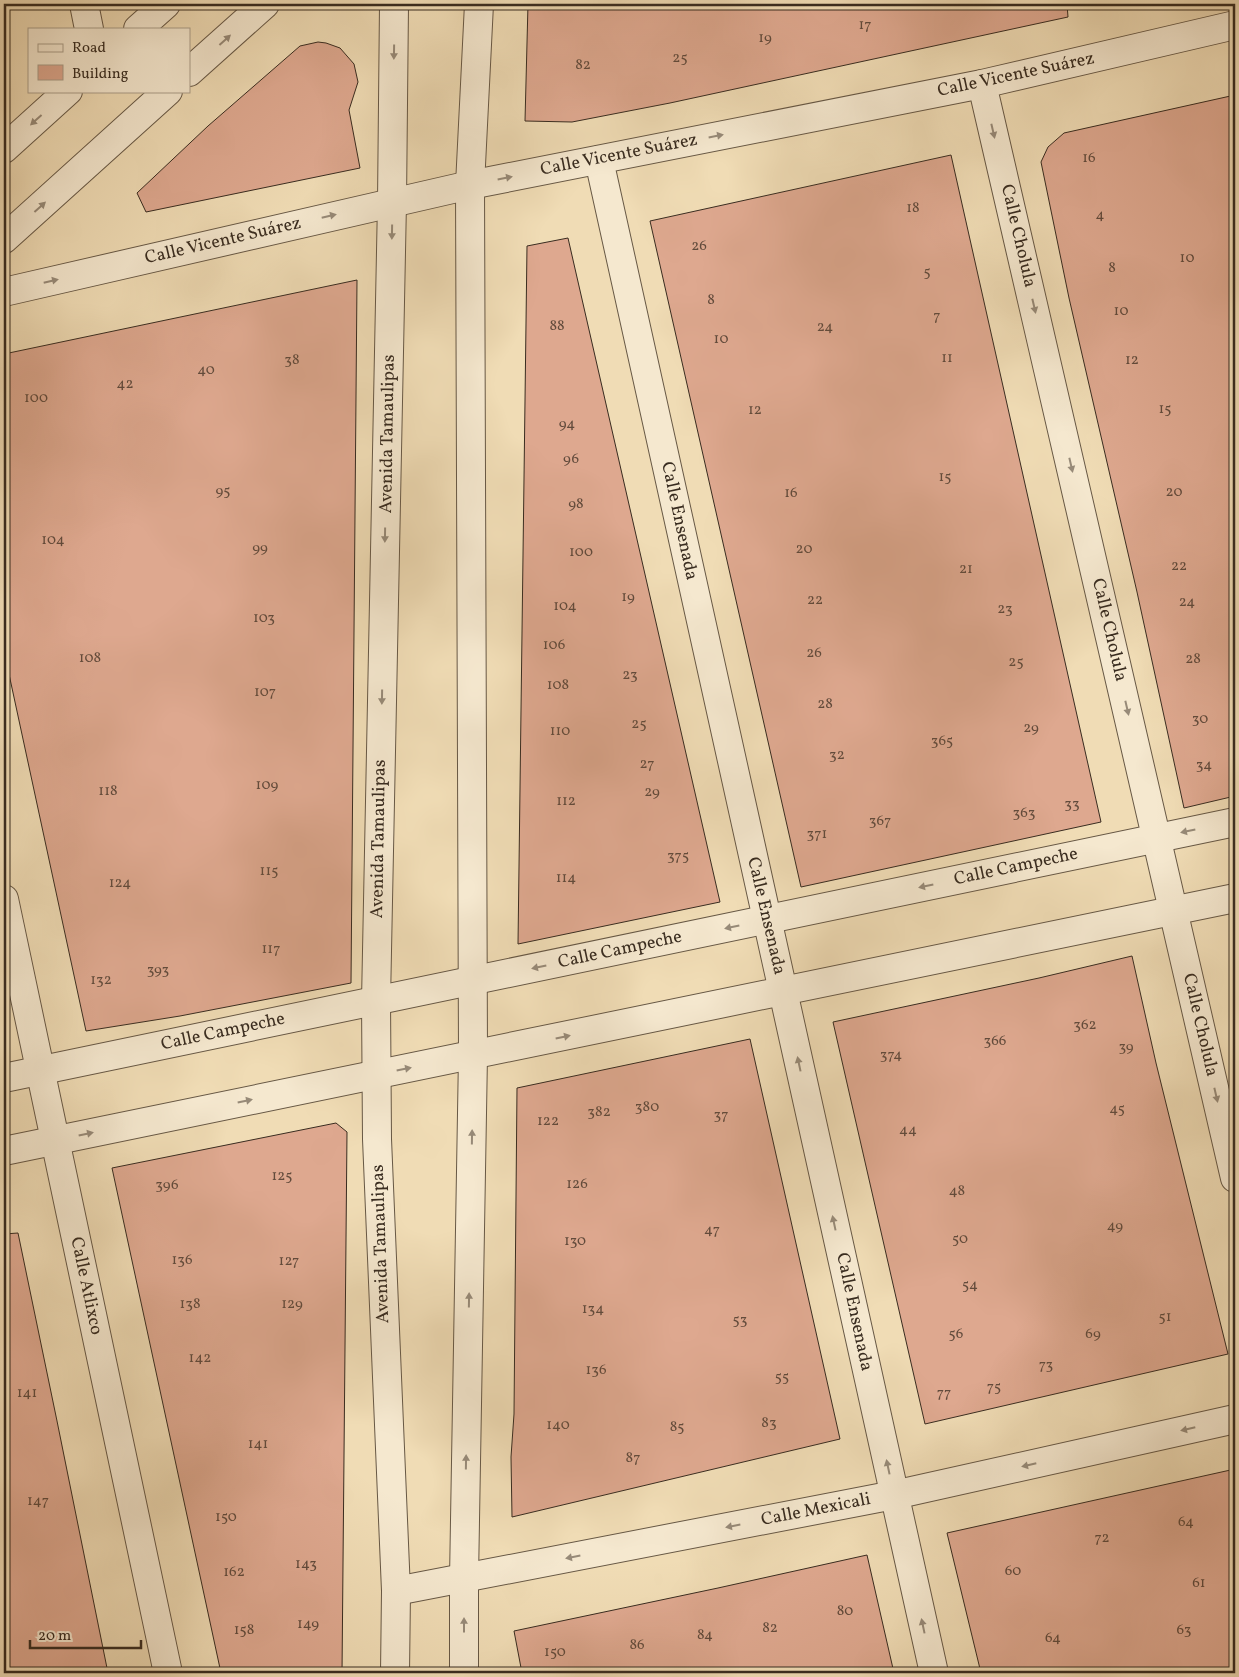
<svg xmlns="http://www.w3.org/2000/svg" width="1239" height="1677" font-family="Vollkorn,serif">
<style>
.building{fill:#dea88f;stroke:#392c20}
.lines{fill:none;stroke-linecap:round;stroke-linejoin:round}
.minor-casing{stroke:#675845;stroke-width:30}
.minor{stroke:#f5e8cf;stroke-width:28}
.oneway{fill:#978a78}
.labels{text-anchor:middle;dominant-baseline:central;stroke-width:4.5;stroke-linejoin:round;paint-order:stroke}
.number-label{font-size:15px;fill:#624b3c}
.street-label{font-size:18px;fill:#392c20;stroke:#f5e8cf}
</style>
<rect width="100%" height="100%" fill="#f0dcb5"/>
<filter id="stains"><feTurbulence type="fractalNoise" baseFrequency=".004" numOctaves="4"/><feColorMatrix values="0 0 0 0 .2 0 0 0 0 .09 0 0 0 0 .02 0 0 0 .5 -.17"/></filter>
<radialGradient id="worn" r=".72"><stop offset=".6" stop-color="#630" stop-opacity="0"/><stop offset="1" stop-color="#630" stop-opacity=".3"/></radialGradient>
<g class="building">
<path d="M 528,4 L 1067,4 L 1068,17 L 670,103 L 572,122 L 525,121 Z"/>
<path d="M 318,42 L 326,43 L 340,48 L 354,64 L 358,82 L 349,110 L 360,168 L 146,212 L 137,193 L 208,126 L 300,46 Z"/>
<path d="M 1235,95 L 1235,796 L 1184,808 L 1137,592 L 1069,298 L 1041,162 L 1048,147 L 1064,133 Z"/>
<path d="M 951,155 L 1101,822 L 801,887 L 650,221 Z"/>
<path d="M 568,238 L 720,902 L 518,944 L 527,246 Z"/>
<path d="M 357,280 L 351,983 L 180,1016 L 86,1031 L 4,651 L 4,354 Z"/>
<path d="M 1132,956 L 1156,1063 L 1228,1354 L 925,1424 L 833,1022 L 1039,978 Z"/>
<path d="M 750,1039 L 840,1439 L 512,1517 L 511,1457 L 514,1414 L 517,1088 Z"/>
<path d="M 336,1123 L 347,1132 L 342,1673 L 221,1673 L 112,1168 Z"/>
<path d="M 18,1233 L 57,1421 L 108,1673 L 4,1673 L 4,1234 Z"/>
<path d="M 1235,1469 L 1235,1673 L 981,1673 L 947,1533 Z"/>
<path d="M 867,1555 L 894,1673 L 522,1673 L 514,1631 L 718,1588 Z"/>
</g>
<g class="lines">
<g class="minor-casing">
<g id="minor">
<path d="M 84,4 L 89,29"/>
<path d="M 394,4 L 392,202 L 376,1001 L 377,1139 L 396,1591 L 395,1673"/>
<path d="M 138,29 L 166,4"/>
<path d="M 189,72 L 265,4"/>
<path d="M 982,84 L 1235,1178"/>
<path d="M 4,149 L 68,91"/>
<path d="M 599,160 L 934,1673"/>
<path d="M 4,239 L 168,91"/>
<path d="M 4,292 L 470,185 L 982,84 L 1235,25"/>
<path d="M 4,899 L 168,1673"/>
<path d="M 4,1078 L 1235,822"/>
<path d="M 4,1151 L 1235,898"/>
<path d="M 396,1591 L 894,1495 L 1235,1419"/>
<path d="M 464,1673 L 464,1579 L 473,1055 L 470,185 L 479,4"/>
</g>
</g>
<use href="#minor" class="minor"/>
</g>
<defs><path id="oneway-solid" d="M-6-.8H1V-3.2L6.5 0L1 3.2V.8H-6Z" transform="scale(1.25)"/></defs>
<g class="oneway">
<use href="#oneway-solid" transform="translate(225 40) rotate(-42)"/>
<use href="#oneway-solid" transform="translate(394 52) rotate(91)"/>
<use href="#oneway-solid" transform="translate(36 120) rotate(138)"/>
<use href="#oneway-solid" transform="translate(993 131) rotate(77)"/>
<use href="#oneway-solid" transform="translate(716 136) rotate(-11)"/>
<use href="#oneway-solid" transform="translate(505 178) rotate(-11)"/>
<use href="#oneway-solid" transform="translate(40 207) rotate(-42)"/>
<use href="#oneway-solid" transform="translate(329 216) rotate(-13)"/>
<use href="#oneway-solid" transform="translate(392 232) rotate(91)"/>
<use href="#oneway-solid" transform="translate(51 281) rotate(-13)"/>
<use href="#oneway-solid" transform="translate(1034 306) rotate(77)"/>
<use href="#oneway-solid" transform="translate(1071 465) rotate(77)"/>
<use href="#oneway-solid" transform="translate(385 535) rotate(91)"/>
<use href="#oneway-solid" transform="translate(382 697) rotate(91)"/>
<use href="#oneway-solid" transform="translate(1127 708) rotate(77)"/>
<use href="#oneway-solid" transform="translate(1188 831) rotate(168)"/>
<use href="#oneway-solid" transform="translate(926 886) rotate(168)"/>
<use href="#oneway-solid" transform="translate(732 927) rotate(168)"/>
<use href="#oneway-solid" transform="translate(539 967) rotate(168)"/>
<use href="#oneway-solid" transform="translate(563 1037) rotate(-12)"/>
<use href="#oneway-solid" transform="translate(799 1064) rotate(-102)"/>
<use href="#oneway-solid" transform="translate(404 1069) rotate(-11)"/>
<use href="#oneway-solid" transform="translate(1216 1095) rotate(77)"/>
<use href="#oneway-solid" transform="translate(245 1101) rotate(-12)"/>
<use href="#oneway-solid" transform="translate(86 1134) rotate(-12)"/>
<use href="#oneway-solid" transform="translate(472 1137) rotate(-89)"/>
<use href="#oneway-solid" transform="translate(834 1223) rotate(-102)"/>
<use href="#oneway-solid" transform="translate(469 1300) rotate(-89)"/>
<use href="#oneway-solid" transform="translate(1188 1429) rotate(167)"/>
<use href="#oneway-solid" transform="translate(466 1462) rotate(-89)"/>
<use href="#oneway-solid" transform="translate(1029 1465) rotate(167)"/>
<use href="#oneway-solid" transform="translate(888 1467) rotate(-102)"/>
<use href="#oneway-solid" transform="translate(733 1526) rotate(169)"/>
<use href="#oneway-solid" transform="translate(573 1557) rotate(169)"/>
<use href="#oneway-solid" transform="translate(464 1625) rotate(-90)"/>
<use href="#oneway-solid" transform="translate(923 1626) rotate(-102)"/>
</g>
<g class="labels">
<g class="number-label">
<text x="865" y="25">17</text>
<text x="765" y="38">19</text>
<text x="680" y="58">25</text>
<text x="583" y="65">82</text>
<text x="1089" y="158">16</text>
<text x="913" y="208">18</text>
<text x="1100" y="215">4</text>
<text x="699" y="246">26</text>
<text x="1187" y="258">10</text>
<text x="1112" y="268">8</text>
<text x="927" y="272">5</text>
<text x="711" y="300">8</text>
<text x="1121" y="311">10</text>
<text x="937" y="316">7</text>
<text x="557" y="326">88</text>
<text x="825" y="327">24</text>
<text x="721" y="339">10</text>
<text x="947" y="358">11</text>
<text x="292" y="360">38</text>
<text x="1132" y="360">12</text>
<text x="206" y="370">40</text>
<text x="125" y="384">42</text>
<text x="36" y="398">100</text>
<text x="1165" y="409">15</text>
<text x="755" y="410">12</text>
<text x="567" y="424">94</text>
<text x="571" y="459">96</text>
<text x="945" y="477">15</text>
<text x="223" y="491">95</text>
<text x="1174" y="492">20</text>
<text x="791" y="493">16</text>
<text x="576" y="504">98</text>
<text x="53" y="540">104</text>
<text x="260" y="548">99</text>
<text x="804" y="549">20</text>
<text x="581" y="552">100</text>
<text x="1179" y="566">22</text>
<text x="966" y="569">21</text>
<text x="628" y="597">19</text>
<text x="815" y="600">22</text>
<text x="1187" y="602">24</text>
<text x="565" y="606">104</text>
<text x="1005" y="609">23</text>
<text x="264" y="618">103</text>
<text x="554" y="645">106</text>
<text x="814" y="653">26</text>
<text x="90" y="658">108</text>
<text x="1193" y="659">28</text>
<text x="1016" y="662">25</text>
<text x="630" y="675">23</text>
<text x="558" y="685">108</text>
<text x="265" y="692">107</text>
<text x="825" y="704">28</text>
<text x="1200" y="719">30</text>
<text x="639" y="724">25</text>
<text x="1031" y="728">29</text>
<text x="560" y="731">110</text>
<text x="942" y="741">365</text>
<text x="837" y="755">32</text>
<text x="647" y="764">27</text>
<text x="1204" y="765">34</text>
<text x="267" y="785">109</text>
<text x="108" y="791">118</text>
<text x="652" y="792">29</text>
<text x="566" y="801">112</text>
<text x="1072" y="804">33</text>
<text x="1024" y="813">363</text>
<text x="880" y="821">367</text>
<text x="817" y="834">371</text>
<text x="678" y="856">375</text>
<text x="269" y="871">115</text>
<text x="566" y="878">114</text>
<text x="120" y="883">124</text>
<text x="271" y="949">117</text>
<text x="158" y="970">393</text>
<text x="101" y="980">132</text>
<text x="1085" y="1025">362</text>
<text x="995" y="1041">366</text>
<text x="1126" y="1047">39</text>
<text x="891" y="1055">374</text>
<text x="647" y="1107">380</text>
<text x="1117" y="1109">45</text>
<text x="599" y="1112">382</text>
<text x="721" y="1115">37</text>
<text x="548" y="1121">122</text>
<text x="908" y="1130">44</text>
<text x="282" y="1176">125</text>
<text x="577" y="1184">126</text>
<text x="167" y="1185">396</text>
<text x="957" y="1191">48</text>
<text x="1115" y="1226">49</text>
<text x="712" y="1230">47</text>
<text x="960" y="1239">50</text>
<text x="575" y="1241">130</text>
<text x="182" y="1260">136</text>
<text x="289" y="1261">127</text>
<text x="970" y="1285">54</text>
<text x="190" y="1304">138</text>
<text x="292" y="1304">129</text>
<text x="593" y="1309">134</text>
<text x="1165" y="1317">51</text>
<text x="740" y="1320">53</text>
<text x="956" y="1334">56</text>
<text x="1093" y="1334">69</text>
<text x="200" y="1358">142</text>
<text x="1046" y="1365">73</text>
<text x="596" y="1370">136</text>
<text x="782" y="1377">55</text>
<text x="994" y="1387">75</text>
<text x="27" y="1393">141</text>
<text x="944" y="1393">77</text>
<text x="769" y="1423">83</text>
<text x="558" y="1425">140</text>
<text x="677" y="1427">85</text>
<text x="258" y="1444">141</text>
<text x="633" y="1458">87</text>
<text x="38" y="1501">147</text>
<text x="226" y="1517">150</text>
<text x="1186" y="1522">64</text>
<text x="1102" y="1538">72</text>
<text x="306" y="1564">143</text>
<text x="1013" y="1571">60</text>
<text x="234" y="1572">162</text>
<text x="1199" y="1583">61</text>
<text x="845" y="1611">80</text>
<text x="308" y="1624">149</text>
<text x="770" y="1628">82</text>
<text x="244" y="1630">158</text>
<text x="1184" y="1630">63</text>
<text x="705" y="1635">84</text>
<text x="1053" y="1638">64</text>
<text x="637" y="1645">86</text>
<text x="555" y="1652">150</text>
</g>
<g class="street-label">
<text transform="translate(1016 75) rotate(-12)">Calle Vicente Suárez</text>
<text transform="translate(619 155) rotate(-11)">Calle Vicente Suárez</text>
<text transform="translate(1018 236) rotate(77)">Calle Cholula</text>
<text transform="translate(223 241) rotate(-13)">Calle Vicente Suárez</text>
<text transform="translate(388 434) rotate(-89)">Avenida Tamaulipas</text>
<text transform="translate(679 521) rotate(78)">Calle Ensenada</text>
<text transform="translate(1109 630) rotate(77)">Calle Cholula</text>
<text transform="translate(379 839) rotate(-89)">Avenida Tamaulipas</text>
<text transform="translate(1016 867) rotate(-12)">Calle Campeche</text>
<text transform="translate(766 916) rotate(77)">Calle Ensenada</text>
<text transform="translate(620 950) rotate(-12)">Calle Campeche</text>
<text transform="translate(1200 1025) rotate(77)">Calle Cholula</text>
<text transform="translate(223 1032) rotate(-12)">Calle Campeche</text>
<text transform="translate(381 1244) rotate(-92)">Avenida Tamaulipas</text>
<text transform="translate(86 1286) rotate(78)">Calle Atlixco</text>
<text transform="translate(854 1312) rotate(78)">Calle Ensenada</text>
<text transform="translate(816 1510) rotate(-11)">Calle Mexicali</text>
</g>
</g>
<rect width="1239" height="1677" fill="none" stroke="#f0dcb5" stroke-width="20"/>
<rect x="5" y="5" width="1229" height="1667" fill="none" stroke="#392c20" stroke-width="2.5"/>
<rect x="10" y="10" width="1219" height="1657" fill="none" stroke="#392c20"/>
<rect x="28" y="28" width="162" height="65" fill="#f5e8cf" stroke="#aa9d89"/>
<rect x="38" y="44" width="25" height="8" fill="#f5e8cf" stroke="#aa9d89"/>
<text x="72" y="52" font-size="15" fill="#392c20">Road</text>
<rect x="38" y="65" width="25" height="15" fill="#dea88f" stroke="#aa9d89"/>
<text x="72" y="78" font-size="15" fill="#392c20">Building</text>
<path d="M30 1640v8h111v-8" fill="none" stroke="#392c20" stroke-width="2.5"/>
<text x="38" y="1640" font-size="15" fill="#392c20" stroke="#f5e8cf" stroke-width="4" paint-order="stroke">20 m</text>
<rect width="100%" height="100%" filter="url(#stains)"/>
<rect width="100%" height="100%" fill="url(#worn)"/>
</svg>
